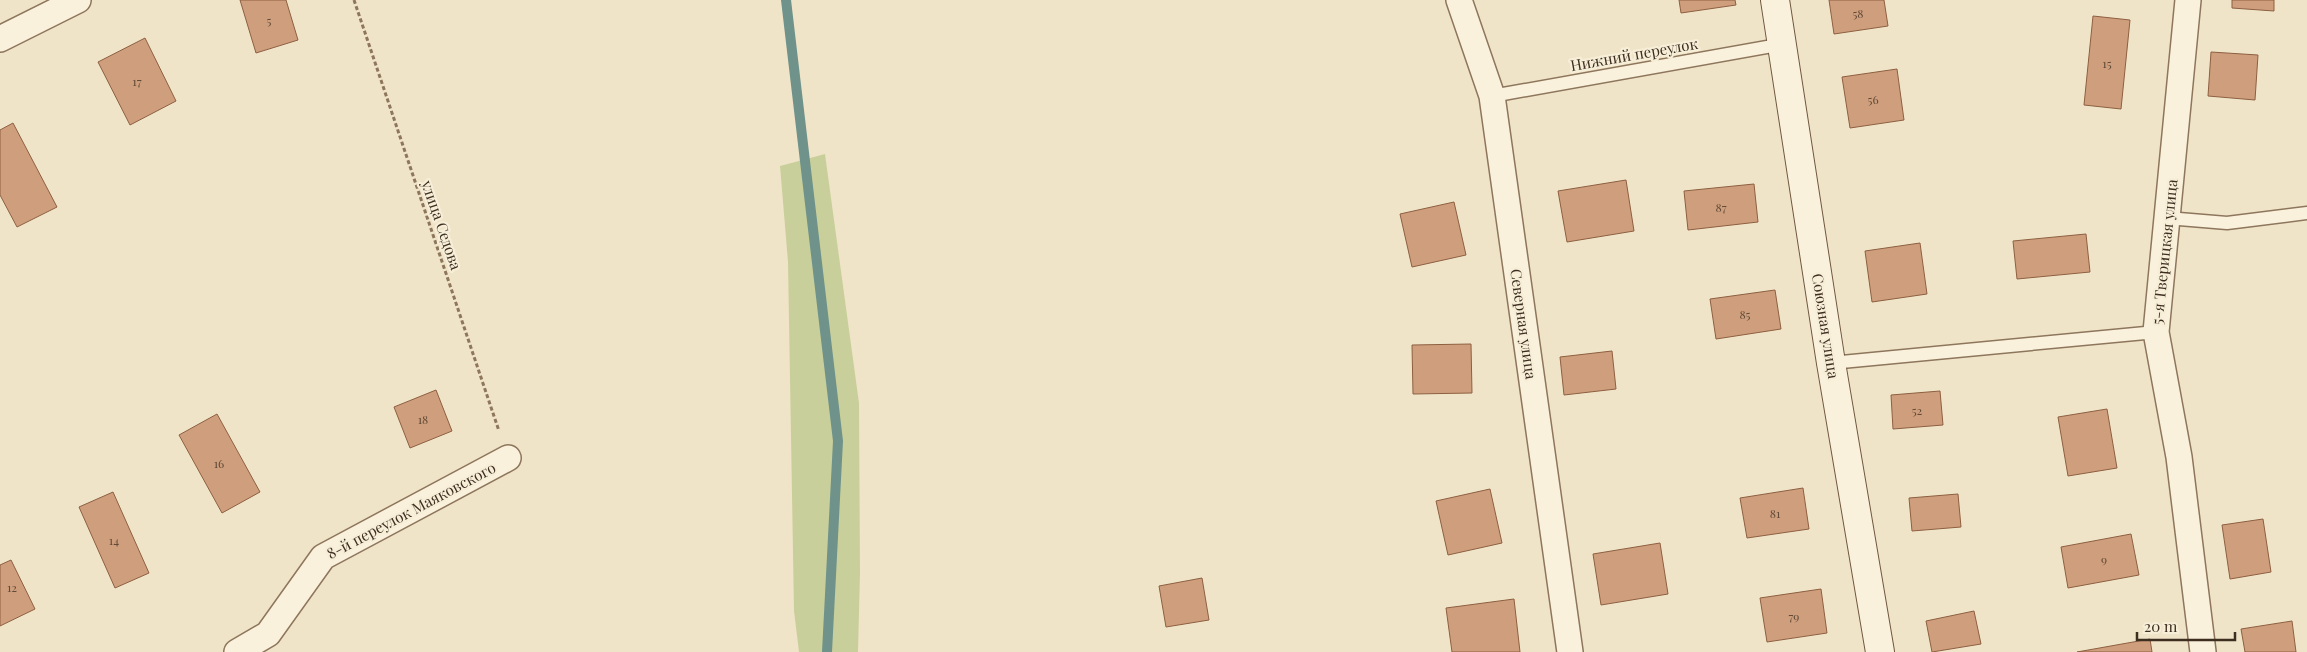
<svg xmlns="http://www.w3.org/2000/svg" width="2307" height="652" font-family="'Playfair Display',serif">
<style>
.green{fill:#c9cf9b}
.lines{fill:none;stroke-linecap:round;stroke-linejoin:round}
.stream{stroke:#6f938a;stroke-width:10}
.building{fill:#cf9f7d;stroke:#8d5f41}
.lane-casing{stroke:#8d765c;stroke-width:15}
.street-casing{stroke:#8d765c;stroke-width:28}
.secondary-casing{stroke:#6f573f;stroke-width:30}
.path{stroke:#8d765c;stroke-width:3;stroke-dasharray:4 2.5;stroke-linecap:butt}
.lane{stroke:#faf1dc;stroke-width:12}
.street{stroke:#faf1dc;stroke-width:25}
.secondary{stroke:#faf1dc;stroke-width:28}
.labels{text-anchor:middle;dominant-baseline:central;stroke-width:4.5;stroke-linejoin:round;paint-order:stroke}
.number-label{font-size:12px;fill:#624a37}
.street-label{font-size:15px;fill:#3d2e20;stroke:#f7eed8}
</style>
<rect width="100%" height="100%" fill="#f0e4c8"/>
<path class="green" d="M 825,154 L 859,403 L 860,573 L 858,652 L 799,652 L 794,611 L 788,262 L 780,166 Z"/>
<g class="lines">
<path class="stream" d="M 786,0 L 838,441 L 827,652"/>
</g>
<g class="building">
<path d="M 240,0 L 286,0 L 298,40 L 256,53 Z"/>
<path d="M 1679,0 L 1735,0 L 1736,5 L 1681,13 Z"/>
<path d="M 1829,0 L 1884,0 L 1888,26 L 1834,34 Z"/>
<path d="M 2232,0 L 2274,0 L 2274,11 L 2232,8 Z"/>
<path d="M 2093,16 L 2130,20 L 2121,109 L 2084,105 Z"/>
<path d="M 145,38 L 176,101 L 130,125 L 98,62 Z"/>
<path d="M 2211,52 L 2258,55 L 2255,100 L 2208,96 Z"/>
<path d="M 1897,69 L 1904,120 L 1850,128 L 1842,77 Z"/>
<path d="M 13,123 L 57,207 L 17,227 L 0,195 L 0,130 Z"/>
<path d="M 1626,180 L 1634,231 L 1567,242 L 1558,191 Z"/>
<path d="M 1754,184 L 1758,222 L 1688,230 L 1684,191 Z"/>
<path d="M 1454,202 L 1466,255 L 1412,267 L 1400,214 Z"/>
<path d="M 2086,234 L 2090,272 L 2017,279 L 2013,241 Z"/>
<path d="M 1920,243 L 1927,294 L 1872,302 L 1865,251 Z"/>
<path d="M 1775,290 L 1781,329 L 1716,339 L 1710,299 Z"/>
<path d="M 1471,344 L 1472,393 L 1413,394 L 1412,345 Z"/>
<path d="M 1612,351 L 1616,389 L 1564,395 L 1560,357 Z"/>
<path d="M 436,390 L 452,431 L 410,448 L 394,407 Z"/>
<path d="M 1940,391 L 1943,425 L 1893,429 L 1891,395 Z"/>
<path d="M 2107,409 L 2117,468 L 2068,476 L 2058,417 Z"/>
<path d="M 217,414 L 260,492 L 222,513 L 179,435 Z"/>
<path d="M 1803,488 L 1809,529 L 1747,538 L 1740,498 Z"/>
<path d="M 1490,489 L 1502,543 L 1448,555 L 1436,501 Z"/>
<path d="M 113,492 L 149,573 L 115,588 L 79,507 Z"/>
<path d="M 1958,494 L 1961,527 L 1912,531 L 1909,498 Z"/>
<path d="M 2263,519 L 2271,572 L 2230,579 L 2222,525 Z"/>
<path d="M 2131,534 L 2139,575 L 2068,588 L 2061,547 Z"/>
<path d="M 1660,543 L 1668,594 L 1601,605 L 1593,554 Z"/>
<path d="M 11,560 L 35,609 L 0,626 L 0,565 Z"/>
<path d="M 1202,578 L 1209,620 L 1166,627 L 1159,586 Z"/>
<path d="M 1821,589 L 1827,633 L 1767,642 L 1760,598 Z"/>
<path d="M 1514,599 L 1520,652 L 1452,652 L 1446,608 Z"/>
<path d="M 1974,611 L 1981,644 L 1932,652 L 1926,621 Z"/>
<path d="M 2292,621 L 2296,652 L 2245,652 L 2241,629 Z"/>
<path d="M 2150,639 L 2152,652 L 2077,652 Z"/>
</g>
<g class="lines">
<g class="lane-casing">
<g id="lane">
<path d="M 1492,96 L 1783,44"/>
<path d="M 2167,218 L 2227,223 L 2307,213"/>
<path d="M 1831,363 L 2156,332"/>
</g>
</g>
<g class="street-casing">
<g id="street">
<path d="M 1459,0 L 1492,96 L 1570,652"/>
<path d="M 2188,0 L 2156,332 L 2179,457 L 2203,652"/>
<path d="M 0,39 L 78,0"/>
<path d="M 237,652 L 268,634 L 323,557 L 508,458"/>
</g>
</g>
<g class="secondary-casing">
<path id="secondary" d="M 1775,0 L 1831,363 L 1880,652"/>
</g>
<path class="path" d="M 354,0 L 499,431"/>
<use href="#lane" class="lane"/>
<use href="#street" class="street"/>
<use href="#secondary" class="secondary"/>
</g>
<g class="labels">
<g class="number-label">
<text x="1858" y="13">58</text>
<text x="269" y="20">5</text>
<text x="2107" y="63">15</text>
<text x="137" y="81">17</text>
<text x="1873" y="99">56</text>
<text x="1721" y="207">87</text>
<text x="1745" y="314">85</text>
<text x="1917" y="410">52</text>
<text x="423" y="419">18</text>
<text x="219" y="463">16</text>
<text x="1775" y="513">81</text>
<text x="114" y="540">14</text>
<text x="2104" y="559">9</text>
<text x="12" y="587">12</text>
<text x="1794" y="616">79</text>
</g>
<g class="street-label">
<text transform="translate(1634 54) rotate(-10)">Нижний переулок</text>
<text transform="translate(442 225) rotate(71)">улица Седова</text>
<text transform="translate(2164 252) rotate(-84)">5-я Тверицкая улица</text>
<text transform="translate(1524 324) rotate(82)">Северная улица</text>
<text transform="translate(1826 326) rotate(81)">Союзная улица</text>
<text transform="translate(411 510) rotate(-28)">8-й переулок Маяковского</text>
</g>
</g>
<path d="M2137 632v8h98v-8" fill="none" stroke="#3d2e20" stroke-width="2.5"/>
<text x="2144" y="632" font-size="15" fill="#3d2e20" stroke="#f7eed8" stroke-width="4" paint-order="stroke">20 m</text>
</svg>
